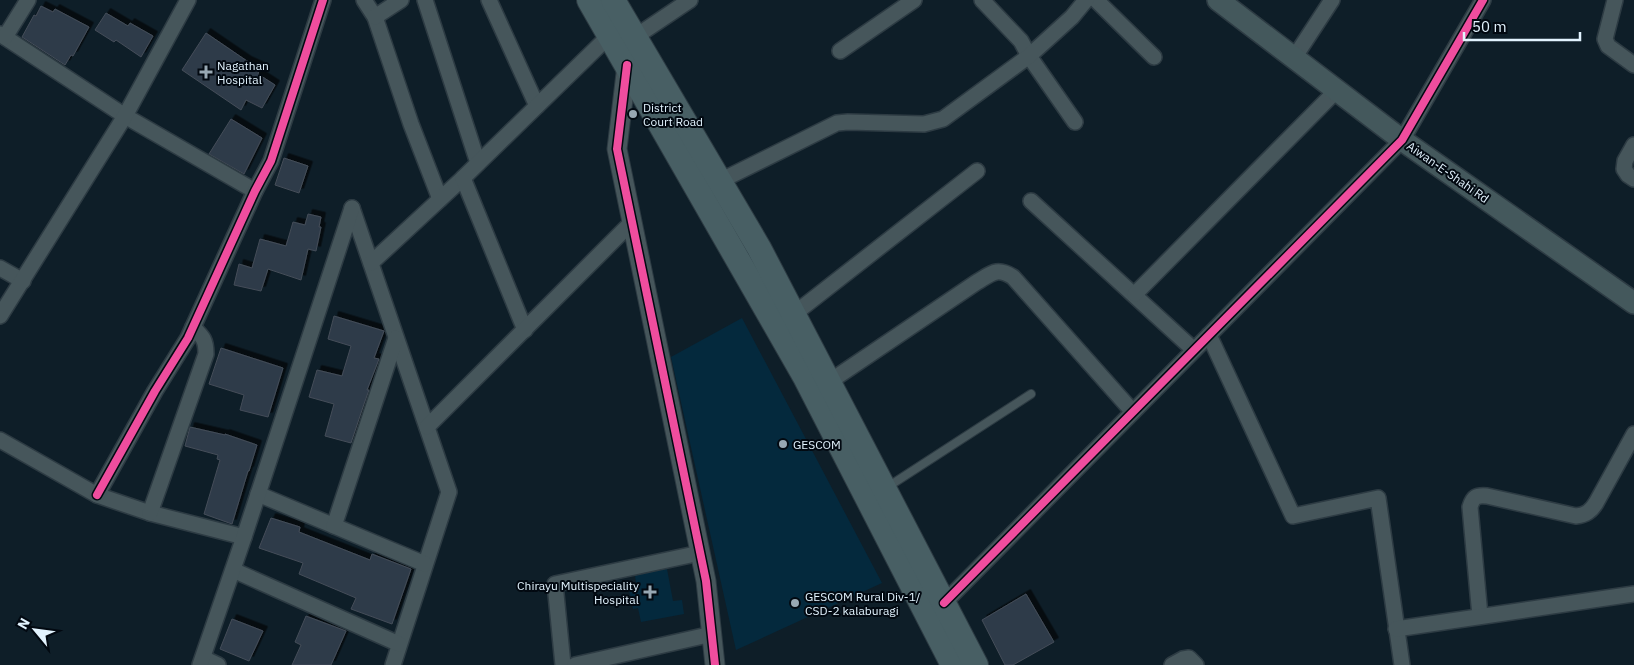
<svg xmlns="http://www.w3.org/2000/svg" width="1634" height="665" font-family="'IBM Plex Sans',sans-serif">
<style>
.built{fill:#04293d}
.building{fill:#2f3a4a;stroke:#444d58;filter:url(#shadow)}
.lines{fill:none;stroke-linecap:round;stroke-linejoin:round}
.service-casing{stroke:#2d3b43;stroke-width:10}
.minor-casing{stroke:#2d3b43;stroke-width:18}
.tertiary-casing{stroke:#2d3b43;stroke-width:21}
.secondary-casing{stroke:#2d3b43;stroke-width:24}
.primary-casing{stroke:#2d3b43;stroke-width:26}
.service{stroke:#46565b;stroke-width:8}
.minor{stroke:#46565b;stroke-width:15}
.tertiary{stroke:#46565b;stroke-width:19}
.secondary{stroke:#44585c;stroke-width:21}
.primary{stroke:#485f64;stroke-width:24}
.cycleway-casing{stroke:#020911;stroke-width:11}
.cycleway{stroke:#ef4d9e;stroke-width:8}
.poi-dot{fill:#98a8b3;stroke:#020911;stroke-width:2}
.labels{text-anchor:middle;dominant-baseline:central;stroke-width:4;stroke-linejoin:round;paint-order:stroke}
.poi-label{font-size:12px;fill:#e2f3fe;stroke:#020911;text-anchor:start}
.street-label{font-size:12px;fill:#e2f3fe;stroke:#020911}
</style>
<defs>
<filter id="shadow"><feDropShadow dx="4.5" dy="-4.5" stdDeviation="0" flood-color="#0009"/></filter>
</defs>
<rect width="100%" height="100%" fill="#0e1e28"/>
<g class="built">
<path d="M 742,318 L 882,583 L 736,650 L 671,357 Z"/>
<path d="M 667,569 L 673,601 L 682,600 L 684,614 L 641,622 L 638,608 L 633,609 L 628,585 L 636,583 L 635,575 Z"/>
</g>
<g class="building">
<path d="M 41,6 L 53,12 L 55,9 L 89,27 L 73,56 L 71,55 L 65,65 L 22,37 L 34,15 L 36,16 Z"/>
<path d="M 106,13 L 128,26 L 130,23 L 153,36 L 141,57 L 116,40 L 114,42 L 95,30 Z"/>
<path d="M 206,33 L 247,61 L 260,67 L 258,74 L 275,85 L 262,108 L 246,100 L 241,110 L 182,70 Z"/>
<path d="M 231,119 L 262,138 L 244,174 L 209,154 Z"/>
<path d="M 284,158 L 308,166 L 299,193 L 275,185 Z"/>
<path d="M 308,214 L 321,217 L 319,227 L 321,227 L 316,251 L 308,249 L 301,280 L 268,269 L 261,291 L 234,285 L 239,264 L 252,268 L 260,239 L 286,246 L 293,222 L 305,225 Z"/>
<path d="M 334,316 L 384,331 L 374,358 L 379,359 L 367,390 L 369,390 L 364,404 L 351,443 L 325,436 L 334,404 L 309,397 L 317,370 L 342,376 L 351,346 L 328,339 Z"/>
<path d="M 221,348 L 283,368 L 268,417 L 240,410 L 244,395 L 209,384 Z"/>
<path d="M 190,427 L 225,435 L 225,434 L 257,445 L 249,471 L 248,471 L 232,524 L 204,514 L 220,460 L 217,459 L 218,455 L 185,446 Z"/>
<path d="M 271,518 L 300,527 L 299,532 L 370,560 L 372,554 L 411,569 L 392,624 L 351,609 L 356,598 L 299,574 L 303,563 L 259,548 Z"/>
<path d="M 1026,594 L 1054,642 L 1013,665 L 1005,665 L 982,620 Z"/>
<path d="M 306,616 L 346,631 L 331,665 L 292,665 L 301,645 L 295,642 Z"/>
<path d="M 232,619 L 263,631 L 249,661 L 220,649 Z"/>
</g>
<g class="lines">
<g class="service-casing">
<path id="service" d="M 886,488 L 1031,394"/>
</g>
<g class="minor-casing">
<g id="minor">
<path d="M 364,0 L 375,17 L 411,124 L 440,199"/>
<path d="M 425,0 L 478,163"/>
<path d="M 489,0 L 537,106"/>
<path d="M 982,0 L 1021,41 L 1029,56 L 1075,122"/>
<path d="M 1096,0 L 1154,57"/>
<path d="M 1615,0 L 1605,39 L 1608,46 L 1634,65"/>
<path d="M 375,17 L 401,0"/>
<path d="M 0,34 L 125,116 L 255,191"/>
<path d="M 5,37 L 28,0"/>
<path d="M 635,37 L 690,0"/>
<path d="M 840,51 L 914,0"/>
<path d="M 1294,58 L 1332,0"/>
<path d="M 1634,145 L 1625,161 L 1624,169 L 1628,175 L 1634,179"/>
<path d="M 720,181 L 837,123 L 848,122 L 924,124 L 943,119 L 1029,56 L 1072,17 L 1086,0"/>
<path d="M 1031,201 L 1194,350"/>
<path d="M 352,208 L 449,492 L 393,665"/>
<path d="M 371,263 L 463,178"/>
<path d="M 0,268 L 23,281"/>
<path d="M 1135,294 L 1337,90"/>
<path d="M 794,314 L 977,171"/>
<path d="M 0,316 L 125,116 L 188,0"/>
<path d="M 525,330 L 463,178 L 610,35"/>
<path d="M 1209,335 L 1293,516 L 1378,498 L 1402,665"/>
<path d="M 829,382 L 977,282 C 992,273 997,267 1013,277 L 1133,412"/>
<path d="M 427,427 L 632,222"/>
<path d="M 0,440 L 97,495 L 150,513 L 244,537"/>
<path d="M 258,494 L 425,564"/>
<path d="M 97,495 L 155,391 L 188,338 L 255,191 L 271,161 L 323,0"/>
<path d="M 150,513 L 206,354 C 206,340 203,337 193,327"/>
<path d="M 334,526 L 396,338"/>
<path d="M 233,570 L 399,644"/>
<path d="M 944,603 L 1402,140 L 1483,0"/>
<path d="M 1480,616 L 1470,507 C 1473,497 1476,495 1487,496 L 1576,516 C 1586,515 1591,511 1596,503 L 1634,434"/>
<path d="M 1396,629 L 1634,594"/>
<path d="M 203,658 L 218,665"/>
<path d="M 200,665 L 244,537 L 352,208"/>
<path d="M 563,665 L 555,584 L 700,553"/>
<path d="M 575,665 L 712,634"/>
<path d="M 1172,665 L 1183,659 L 1189,658 L 1196,665"/>
</g>
</g>
<g class="tertiary-casing">
<path id="tertiary" d="M 627,65 L 617,149 L 706,581 L 715,665"/>
</g>
<g class="secondary-casing">
<path id="secondary" d="M 1218,0 L 1402,140 L 1634,303"/>
</g>
<g class="primary-casing">
<g id="primary">
<path d="M 589,0 L 805,377 L 953,665"/>
<path d="M 613,0 L 759,248 L 976,665"/>
</g>
</g>
<use href="#service" class="service"/>
<use href="#minor" class="minor"/>
<use href="#tertiary" class="tertiary"/>
<use href="#secondary" class="secondary"/>
<use href="#primary" class="primary"/>
<g class="cycleway-casing">
<g id="cycleway">
<path d="M 627,65 L 617,149 L 706,581 L 715,665"/>
<path d="M 97,495 L 155,391 L 188,338 L 255,191 L 271,161 L 323,0"/>
<path d="M 944,603 L 1402,140 L 1483,0"/>
</g>
</g>
<use href="#cycleway" class="cycleway"/>
</g>
<g class="poi-dot">
<path d="M203.5 64.5h5v5h5v5h-5v5h-5v-5h-5v-5h5z"/>
<circle cx="633" cy="114" r="5"/>
<circle cx="783" cy="444" r="5"/>
<path d="M647.5 584.5h5v5h5v5h-5v5h-5v-5h-5v-5h5z"/>
<circle cx="795" cy="603" r="5"/>
</g>
<g class="labels">
<g class="poi-label">
<text x="217" y="65">Nagathan<tspan x="217" dy="14">Hospital</tspan></text>
<text x="643" y="107">District<tspan x="643" dy="14">Court Road</tspan></text>
<text x="793" y="444">GESCOM</text>
<text x="639" y="585" text-anchor="end">Chirayu Multispeciality<tspan x="639" dy="14">Hospital</tspan></text>
<text x="805" y="596">GESCOM Rural Div-1/<tspan x="805" dy="14">CSD-2 kalaburagi</tspan></text>
</g>
<g class="street-label">
<text transform="translate(1448 172) rotate(35)">Aiwan-E-Shahi Rd</text>
</g>
</g>
<g transform="translate(35 630) rotate(299)" stroke="#020911" stroke-width="4" paint-order="stroke">
<path d="M0-4L9 19L0 12L-9 19Z" fill="#e2f3fe"/>
<text y="-8" font-size="14" font-weight="bold" text-anchor="middle" fill="#e2f3fe">N</text>
</g>
<path d="M1464 32v8h116v-8" fill="none" stroke="#e2f3fe" stroke-width="2.5"/>
<text x="1472" y="32" font-size="15" fill="#e2f3fe" stroke="#020911" stroke-width="4" paint-order="stroke">50 m</text>
</svg>
